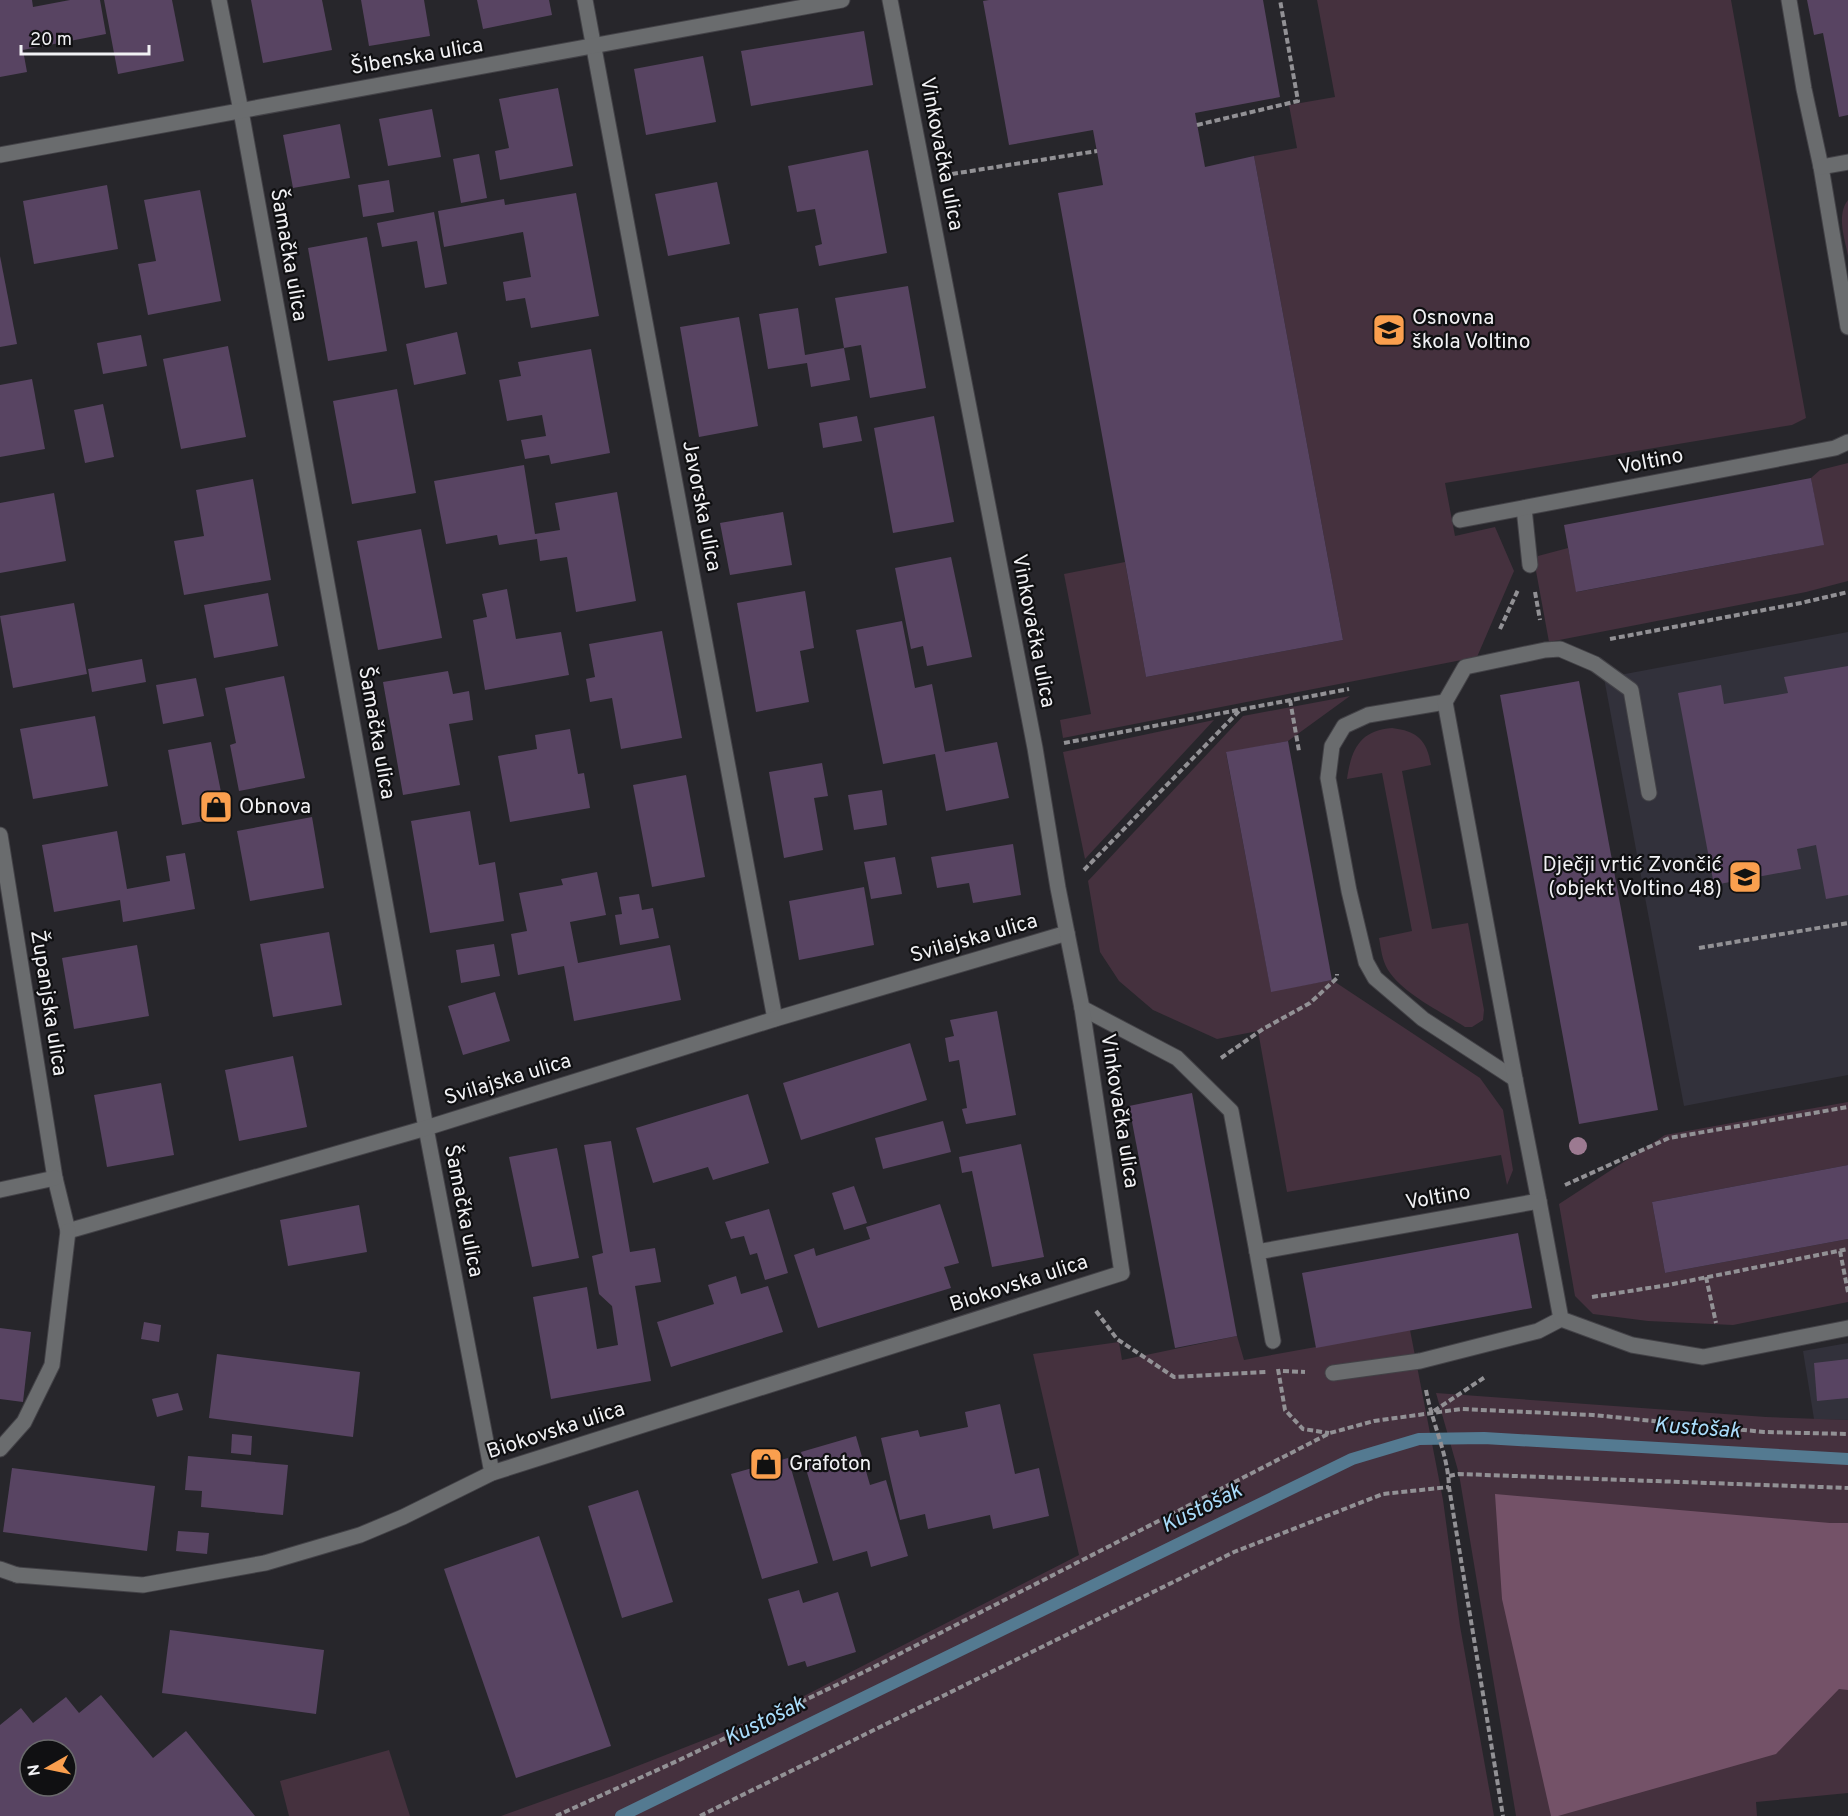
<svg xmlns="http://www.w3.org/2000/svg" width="1848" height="1816" font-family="Overpass,sans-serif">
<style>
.built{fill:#32313b}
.green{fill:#45313e}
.forest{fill:#745268}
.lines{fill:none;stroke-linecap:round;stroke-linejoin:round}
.stream{stroke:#547a91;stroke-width:12}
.building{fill:#584462;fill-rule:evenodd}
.service-casing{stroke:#434247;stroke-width:17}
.minor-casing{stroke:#434247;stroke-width:17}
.path{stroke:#929195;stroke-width:4;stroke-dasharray:6 3;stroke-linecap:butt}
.service{stroke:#6a6c6e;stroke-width:15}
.minor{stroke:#6a6c6e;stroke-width:15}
.tree{fill:#9c7a91}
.labels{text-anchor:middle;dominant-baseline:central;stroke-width:4.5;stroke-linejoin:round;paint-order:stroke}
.street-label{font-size:21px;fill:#f1f1f4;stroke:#101012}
.poi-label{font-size:21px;fill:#f1f1f4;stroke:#101012;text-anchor:start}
.water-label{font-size:22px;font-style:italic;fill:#a9dcfb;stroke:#101012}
</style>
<rect width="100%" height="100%" fill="#27262b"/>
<g class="built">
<path d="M 1848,632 L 1848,1075 L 1684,1106 L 1604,678 Z"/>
<path d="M 1848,1343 L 1848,1420 L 1814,1419 L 1803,1351 Z"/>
</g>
<g class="green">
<path d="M 1317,0 L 1731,0 L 1806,418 L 1792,425 L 1445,483 L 1455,536 L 1495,527 L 1514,571 L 1477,657 L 1063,738 L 1060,720 L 1091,714 L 1064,574 L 1125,562 L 1146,677 L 1343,640 L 1254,156 L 1297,148 L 1289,105 L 1335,97 Z"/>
<path d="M 1848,200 L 1848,256 C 1845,239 1836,215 1848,200 Z"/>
<path d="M 1848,463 L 1848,581 L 1806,592 L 1549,642 L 1536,571 L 1538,556 L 1568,548 L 1577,592 L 1823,545 L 1811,478 L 1820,470 Z"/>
<path d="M 1350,696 L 1288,741 L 1226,753 L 1271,991 L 1332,980 L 1480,1078 L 1503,1110 L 1513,1170 L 1507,1185 L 1501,1155 L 1287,1192 L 1258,1031 L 1217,1039 L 1153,1010 L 1119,981 L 1100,952 L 1088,881 L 1243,716 Z"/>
<path d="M 1214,720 L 1085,859 L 1063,752 Z"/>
<path d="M 1392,728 C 1417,731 1427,740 1431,765 L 1402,771 L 1432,929 L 1468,923 L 1484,1010 L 1483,1020 L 1472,1027 L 1465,1027 C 1442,1012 1403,994 1388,970 C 1382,960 1381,949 1379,938 L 1412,931 L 1382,773 L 1347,779 C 1351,750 1360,730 1392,728 Z"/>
<path d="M 1848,1102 L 1848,1165 L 1652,1202 L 1665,1273 L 1848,1239 L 1848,1302 L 1733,1325 L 1648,1321 L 1593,1314 L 1575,1296 L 1559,1204 L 1665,1135 Z"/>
<path d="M 1410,1330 L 1443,1500 L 1460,1626 L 1494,1816 L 501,1816 L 612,1776 L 719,1734 L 804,1696 L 1079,1555 L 1033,1354 L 1119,1342 L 1122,1360 L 1237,1336 L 1244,1360 Z"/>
<path d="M 1436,1393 L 1766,1417 L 1848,1420 L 1848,1793 L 1756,1802 L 1757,1816 L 1516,1816 L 1459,1474 Z"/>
<path d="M 389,1750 L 410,1816 L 289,1816 L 280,1781 Z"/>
</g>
<path class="forest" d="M 1495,1494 L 1830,1523 L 1848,1523 L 1848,1690 L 1839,1689 L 1776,1754 L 1558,1816 L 1551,1816 L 1502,1599 Z"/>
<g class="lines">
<path class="stream" d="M 621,1816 L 1352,1459 L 1419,1439 L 1484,1438 L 1848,1459"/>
</g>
<g class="building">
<path d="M 0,0 L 32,0 L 33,7 L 70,0 L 100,0 L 106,34 L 23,50 L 27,72 L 0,77 Z"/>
<path d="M 104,0 L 172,0 L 184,61 L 118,74 Z"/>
<path d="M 251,0 L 322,0 L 332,50 L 263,63 Z"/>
<path d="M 361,0 L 424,0 L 430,36 L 369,46 Z"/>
<path d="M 477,0 L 549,0 L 552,15 L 483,29 Z"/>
<path d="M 989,0 L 1263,0 L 1280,97 L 1195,113 L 1205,167 L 1254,156 L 1343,640 L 1146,677 L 1058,193 L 1103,185 L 1093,130 L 1009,145 L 983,1 Z"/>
<path d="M 1807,0 L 1848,0 L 1848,115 L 1839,117 L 1823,33 L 1814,35 Z"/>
<path d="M 864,31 L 873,85 L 751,106 L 741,51 Z"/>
<path d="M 703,56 L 716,122 L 646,135 L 634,69 Z"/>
<path d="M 558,88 L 573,166 L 500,180 L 495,151 L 509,148 L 499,99 Z"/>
<path d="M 432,109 L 441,157 L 388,166 L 379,119 Z"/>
<path d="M 340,124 L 350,178 L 293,188 L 283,135 Z"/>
<path d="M 868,150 L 887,253 L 819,266 L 815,246 L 822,244 L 815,209 L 797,212 L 788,166 Z"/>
<path d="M 479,154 L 487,198 L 461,203 L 453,159 Z"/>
<path d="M 389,180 L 394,212 L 363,217 L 358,185 Z"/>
<path d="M 717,182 L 730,244 L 668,256 L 655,194 Z"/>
<path d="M 107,185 L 118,249 L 34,264 L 23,201 Z"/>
<path d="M 200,190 L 221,301 L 148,315 L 138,264 L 156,261 L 144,200 Z"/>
<path d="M 576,193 L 599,316 L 531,328 L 525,298 L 506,301 L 503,282 L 531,277 L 523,232 L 444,247 L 438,211 L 504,199 L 505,205 Z"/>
<path d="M 434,212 L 447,284 L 425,288 L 417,241 L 382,247 L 377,223 Z"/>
<path d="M 367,237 L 387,351 L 328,361 L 308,248 Z"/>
<path d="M 0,256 L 17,344 L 0,347 Z"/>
<path d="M 908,286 L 926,388 L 870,398 L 861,345 L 844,348 L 835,298 Z"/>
<path d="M 798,308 L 805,355 L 844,348 L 850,380 L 811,387 L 807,363 L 768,369 L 759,314 Z"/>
<path d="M 739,317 L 758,426 L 699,437 L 680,327 Z"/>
<path d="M 457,332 L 466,374 L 414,385 L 406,344 Z"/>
<path d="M 141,335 L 147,366 L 103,374 L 97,343 Z"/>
<path d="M 228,346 L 246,437 L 181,449 L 163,359 Z"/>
<path d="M 591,349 L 610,453 L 551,464 L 549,455 L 525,459 L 521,440 L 546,436 L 542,415 L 507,421 L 499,380 L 521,376 L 518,362 Z"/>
<path d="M 32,379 L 45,449 L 0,457 L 0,385 Z"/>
<path d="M 397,389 L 416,493 L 352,504 L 333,401 Z"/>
<path d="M 103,404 L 114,457 L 85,463 L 74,410 Z"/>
<path d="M 857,416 L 862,441 L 823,448 L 819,423 Z"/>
<path d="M 934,416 L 954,522 L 893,533 L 874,428 Z"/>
<path d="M 524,465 L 535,534 L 560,530 L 555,503 L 617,492 L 636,601 L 576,612 L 567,557 L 540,561 L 537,539 L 499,545 L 497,535 L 446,544 L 434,481 Z"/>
<path d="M 1811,478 L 1824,545 L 1576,592 L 1564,525 Z"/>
<path d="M 253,479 L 271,580 L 184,595 L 174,541 L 204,536 L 196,490 Z"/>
<path d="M 54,493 L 66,561 L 0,573 L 0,503 Z"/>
<path d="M 783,512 L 792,565 L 730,575 L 720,523 Z"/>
<path d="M 421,529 L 442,638 L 378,650 L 357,541 Z"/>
<path d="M 951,557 L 972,657 L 927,666 L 923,646 L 911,649 L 895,568 Z"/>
<path d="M 507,589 L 516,639 L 561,632 L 569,675 L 485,690 L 473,620 L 487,617 L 482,594 Z"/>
<path d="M 805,591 L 814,648 L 800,651 L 809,702 L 756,712 L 737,603 Z"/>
<path d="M 268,593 L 278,646 L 214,658 L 204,605 Z"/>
<path d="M 74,603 L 87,674 L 13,688 L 0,616 Z"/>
<path d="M 902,621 L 915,688 L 932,684 L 945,752 L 997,742 L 1009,798 L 946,811 L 935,754 L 883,764 L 856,630 Z"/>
<path d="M 662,631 L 682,738 L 621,749 L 612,698 L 590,702 L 586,679 L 595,677 L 589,644 Z"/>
<path d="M 142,659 L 146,682 L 92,692 L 88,669 Z"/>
<path d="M 1848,666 L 1848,895 L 1826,899 L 1816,845 L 1797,849 L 1801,869 L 1714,885 L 1678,693 L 1721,685 L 1724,704 L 1788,693 L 1784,677 Z"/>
<path d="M 448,671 L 453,694 L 469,691 L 473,720 L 449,724 L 460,785 L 403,795 L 383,682 Z"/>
<path d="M 284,676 L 305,778 L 239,791 L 230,745 L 236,743 L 225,688 Z"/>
<path d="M 196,678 L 204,716 L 163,724 L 156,685 Z"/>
<path d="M 1579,681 L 1658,1110 L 1579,1124 L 1500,695 Z"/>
<path d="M 95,716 L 108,786 L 33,799 L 20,729 Z"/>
<path d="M 570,729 L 578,774 L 584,773 L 590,808 L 510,822 L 498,756 L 537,749 L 535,735 Z"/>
<path d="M 1288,741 L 1332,980 L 1271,992 L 1226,752 Z"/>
<path d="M 211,742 L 226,817 L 182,825 L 168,750 Z"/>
<path d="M 822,763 L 828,796 L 814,798 L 823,850 L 784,858 L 769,772 Z"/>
<path d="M 686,775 L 705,877 L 652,887 L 633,785 Z"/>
<path d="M 882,790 L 887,825 L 854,830 L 848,795 Z"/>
<path d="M 470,811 L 479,865 L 495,862 L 504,921 L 430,933 L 411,821 Z"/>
<path d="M 312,817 L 324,888 L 250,901 L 237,831 Z"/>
<path d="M 117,831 L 127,889 L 170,881 L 166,856 L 185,853 L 195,909 L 123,922 L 120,900 L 54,912 L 42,845 Z"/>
<path d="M 1013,844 L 1021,895 L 973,903 L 969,883 L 937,888 L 931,857 Z"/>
<path d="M 895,857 L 902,894 L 871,899 L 864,862 Z"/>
<path d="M 597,872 L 606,915 L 570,922 L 578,963 L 670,945 L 681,1000 L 574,1021 L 564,966 L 518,975 L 511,934 L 527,931 L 519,893 L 563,885 L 561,879 Z"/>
<path d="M 864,887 L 874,945 L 799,960 L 789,901 Z"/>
<path d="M 639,894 L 642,910 L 653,908 L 659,938 L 620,945 L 615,915 L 622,914 L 619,897 Z"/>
<path d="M 329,932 L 342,1005 L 273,1017 L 260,944 Z"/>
<path d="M 494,944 L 500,976 L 461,983 L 456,950 Z"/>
<path d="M 137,945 L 149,1016 L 74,1029 L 62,958 Z"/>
<path d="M 495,992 L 510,1041 L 463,1055 L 448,1006 Z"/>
<path d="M 997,1011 L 1016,1115 L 966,1124 L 962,1109 L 967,1108 L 959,1060 L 949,1062 L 945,1038 L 954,1036 L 950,1020 Z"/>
<path d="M 910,1043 L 927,1100 L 801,1140 L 783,1083 Z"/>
<path d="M 293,1056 L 307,1127 L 239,1141 L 225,1070 Z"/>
<path d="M 161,1083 L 174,1155 L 107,1167 L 94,1095 Z"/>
<path d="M 1192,1093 L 1237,1336 L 1175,1348 L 1129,1106 Z"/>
<path d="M 748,1094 L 769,1163 L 713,1180 L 708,1167 L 653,1183 L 636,1128 Z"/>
<path d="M 943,1121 L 951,1152 L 883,1169 L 875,1138 Z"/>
<path d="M 611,1141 L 630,1252 L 655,1248 L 661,1282 L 635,1286 L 651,1381 L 551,1399 L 533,1297 L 587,1287 L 597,1349 L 618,1345 L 612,1306 L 599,1294 L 592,1256 L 603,1253 L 584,1145 Z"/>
<path d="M 1021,1144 L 1044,1257 L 992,1267 L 972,1171 L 962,1173 L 959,1157 Z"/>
<path d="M 557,1148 L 579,1258 L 532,1267 L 509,1157 Z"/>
<path d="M 1848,1165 L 1848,1239 L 1665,1273 L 1652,1202 Z"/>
<path d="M 854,1186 L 867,1223 L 844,1230 L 832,1193 Z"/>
<path d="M 940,1204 L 959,1263 L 944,1267 L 951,1288 L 818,1328 L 794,1255 L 814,1248 L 816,1256 L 870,1239 L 866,1227 Z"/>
<path d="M 359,1205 L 367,1252 L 288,1266 L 280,1220 Z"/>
<path d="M 769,1209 L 788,1273 L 765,1280 L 757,1253 L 750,1255 L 744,1236 L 731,1239 L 725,1222 Z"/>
<path d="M 1518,1233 L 1532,1308 L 1316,1348 L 1302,1273 Z"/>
<path d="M 736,1276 L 741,1294 L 768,1286 L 783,1332 L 671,1367 L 657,1322 L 714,1304 L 708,1285 Z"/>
<path d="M 144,1322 L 161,1325 L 159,1342 L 141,1339 Z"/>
<path d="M 0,1328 L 31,1332 L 23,1402 L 0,1399 Z"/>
<path d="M 217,1354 L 360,1372 L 353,1437 L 209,1418 Z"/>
<path d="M 1848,1359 L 1848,1398 L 1817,1401 L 1814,1363 Z"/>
<path d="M 178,1393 L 183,1410 L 157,1417 L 152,1399 Z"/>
<path d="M 1000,1404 L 1015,1474 L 1039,1468 L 1049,1516 L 993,1529 L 990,1515 L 928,1529 L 925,1514 L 900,1520 L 881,1438 L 918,1430 L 920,1437 L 968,1427 L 965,1412 Z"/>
<path d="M 232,1434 L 252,1436 L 251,1455 L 231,1453 Z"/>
<path d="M 856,1436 L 870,1485 L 886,1480 L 908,1556 L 871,1567 L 867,1551 L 833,1561 L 801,1452 Z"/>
<path d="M 188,1456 L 288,1465 L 283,1515 L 201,1507 L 202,1491 L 185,1490 Z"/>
<path d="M 788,1458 L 818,1563 L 762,1579 L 731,1474 Z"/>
<path d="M 12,1468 L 155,1486 L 147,1551 L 3,1532 Z"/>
<path d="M 638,1490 L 673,1602 L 622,1618 L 588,1506 Z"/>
<path d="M 178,1531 L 209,1533 L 207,1554 L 176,1551 Z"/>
<path d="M 539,1536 L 611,1746 L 516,1778 L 444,1569 Z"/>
<path d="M 799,1590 L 803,1603 L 838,1592 L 856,1652 L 807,1667 L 805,1661 L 788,1666 L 768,1599 Z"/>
<path d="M 170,1630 L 324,1650 L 316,1714 L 162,1693 Z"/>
<path d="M 101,1695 L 153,1758 L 186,1731 L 255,1816 L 0,1816 L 0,1725 L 21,1708 L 33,1723 L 66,1697 L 79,1713 ZM 30,1750 L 66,1750 L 66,1786 L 30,1786 Z"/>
</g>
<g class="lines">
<g class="service-casing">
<g id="service">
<path d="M 1789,0 L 1804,89 L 1821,167 L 1848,327"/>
<path d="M 1821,167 L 1848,162"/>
<path d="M 1524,508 L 1530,565"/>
<path d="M 1460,520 L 1835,448 L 1848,442"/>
<path d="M 1445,702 L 1368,715 L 1344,726 L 1332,746 L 1328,778 L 1349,891 L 1366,962 L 1375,978 L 1423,1019 L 1515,1079"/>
<path d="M 1539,1201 L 1515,1079 L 1445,702 L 1465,667 L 1545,650 L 1560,649 L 1595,664 L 1631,690 L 1649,793"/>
<path d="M 1257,1252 L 1273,1341"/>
<path d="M 1333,1373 L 1420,1361 L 1538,1331 L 1561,1319"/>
<path d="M 0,1569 L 17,1575"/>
</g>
</g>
<g class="minor-casing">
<g id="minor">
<path d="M 219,0 L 241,111 L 426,1128 L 492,1473"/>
<path d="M 585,0 L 775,1019"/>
<path d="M 0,155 L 842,0"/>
<path d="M 0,835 L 55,1178 L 68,1231 L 426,1128 L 775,1019 L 1067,933"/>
<path d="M 1082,1008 L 1177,1058 L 1231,1111 L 1257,1252 L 1539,1201 L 1561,1319 L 1632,1345 L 1703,1357 L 1848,1328"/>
<path d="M 0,1190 L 55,1178"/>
<path d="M 0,1449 L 24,1422 L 52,1365 L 68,1231"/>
<path d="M 17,1575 L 143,1585 L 265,1563 L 360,1535 L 403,1517 L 492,1473 L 1122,1273 L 1082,1008 L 1058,888 L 1035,748 L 890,0"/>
</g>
</g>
<g class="path">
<path d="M 1197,125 L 1298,101 L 1280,0"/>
<path d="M 952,174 L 1097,151"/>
<path d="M 1535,592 L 1540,620"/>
<path d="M 1500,629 L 1518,590"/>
<path d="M 1610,639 L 1801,603 L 1848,592"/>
<path d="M 1290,700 L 1299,751"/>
<path d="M 1064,743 L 1349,689"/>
<path d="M 1084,870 L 1240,710"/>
<path d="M 1699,948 L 1848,923"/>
<path d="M 1221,1058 L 1263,1029 L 1310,1003 L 1337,978 L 1337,974"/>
<path d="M 1565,1185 L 1669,1138 L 1848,1107"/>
<path d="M 1840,1251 L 1848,1292"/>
<path d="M 1706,1277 L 1716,1323"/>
<path d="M 1592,1297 L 1668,1285 L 1848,1249"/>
<path d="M 1096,1311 L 1117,1339 L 1174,1377 L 1266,1372"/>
<path d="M 1278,1369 L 1285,1410 L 1303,1429 L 1329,1433"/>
<path d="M 1283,1371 L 1305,1372"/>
<path d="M 1426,1390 C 1432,1423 1448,1454 1449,1487 L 1503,1816"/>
<path d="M 1434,1411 L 1485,1377"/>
<path d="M 1449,1476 L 1459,1474 L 1848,1488"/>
<path d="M 556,1816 L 677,1761 L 868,1670 L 1330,1433 L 1374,1421 L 1461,1409 L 1593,1415 L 1764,1432 L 1848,1434"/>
<path d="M 700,1816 L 1234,1552 L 1383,1494 L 1449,1487"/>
</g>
<use href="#service" class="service"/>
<use href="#minor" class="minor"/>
</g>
<circle class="tree" cx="1578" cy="1146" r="9"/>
<defs>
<g id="school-square" transform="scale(1.725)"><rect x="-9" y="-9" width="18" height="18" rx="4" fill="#fa9f4e" stroke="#101012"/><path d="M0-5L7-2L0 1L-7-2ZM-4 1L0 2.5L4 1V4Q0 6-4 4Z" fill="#111"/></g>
<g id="shop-square" transform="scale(1.725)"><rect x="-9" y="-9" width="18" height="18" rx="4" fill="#fa9f4e" stroke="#101012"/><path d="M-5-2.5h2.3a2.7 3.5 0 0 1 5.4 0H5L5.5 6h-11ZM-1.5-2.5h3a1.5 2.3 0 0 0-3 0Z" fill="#111"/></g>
</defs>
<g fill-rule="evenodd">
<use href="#school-square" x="1389" y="330"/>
<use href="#shop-square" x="216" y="807"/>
<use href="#school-square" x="1745" y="877"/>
<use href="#shop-square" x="766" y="1464"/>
</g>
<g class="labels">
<g class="street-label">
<text transform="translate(417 57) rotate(-10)">Šibenska ulica</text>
<text transform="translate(941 154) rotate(79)">Vinkovačka ulica</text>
<text transform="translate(288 255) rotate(80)">Šamačka ulica</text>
<text transform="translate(1651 462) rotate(-11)">Voltino</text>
<text transform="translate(701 506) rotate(79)">Javorska ulica</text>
<text transform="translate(1033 631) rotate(79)">Vinkovačka ulica</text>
<text transform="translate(376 733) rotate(80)">Šamačka ulica</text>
<text transform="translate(974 939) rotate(-16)">Svilajska ulica</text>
<text transform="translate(48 1003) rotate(81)">Županjska ulica</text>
<text transform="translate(508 1080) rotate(-17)">Svilajska ulica</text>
<text transform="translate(1119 1111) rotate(81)">Vinkovačka ulica</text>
<text transform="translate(1438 1198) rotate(-10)">Voltino</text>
<text transform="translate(463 1211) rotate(79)">Šamačka ulica</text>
<text transform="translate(1019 1284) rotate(-18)">Biokovska ulica</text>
<text transform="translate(556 1431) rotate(-18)">Biokovska ulica</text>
</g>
<g class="poi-label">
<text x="1412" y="318">Osnovna<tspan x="1412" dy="24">škola Voltino</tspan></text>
<text x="239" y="807">Obnova</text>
<text x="1722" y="865" text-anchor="end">Dječji vrtić Zvončić<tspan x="1722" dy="24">(objekt Voltino 48)</tspan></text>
<text x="789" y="1464">Grafoton</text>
</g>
<g class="water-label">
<text transform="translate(1697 1429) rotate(4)">Kustošak</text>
<text transform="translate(1202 1509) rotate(-26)">Kustošak</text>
<text transform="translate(765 1722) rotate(-26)">Kustošak</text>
</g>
</g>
<g transform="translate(48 1768) rotate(261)"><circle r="28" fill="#101012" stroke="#6a6a6c" stroke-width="1.5"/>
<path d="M0-4.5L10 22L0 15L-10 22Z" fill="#fa9f4e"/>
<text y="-9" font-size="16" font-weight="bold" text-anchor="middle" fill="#f1f1f4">N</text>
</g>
<path d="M21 45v9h128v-9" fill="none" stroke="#f1f1f4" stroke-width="3"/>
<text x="30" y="45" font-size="18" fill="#f1f1f4" stroke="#101012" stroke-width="4.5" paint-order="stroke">20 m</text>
</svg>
